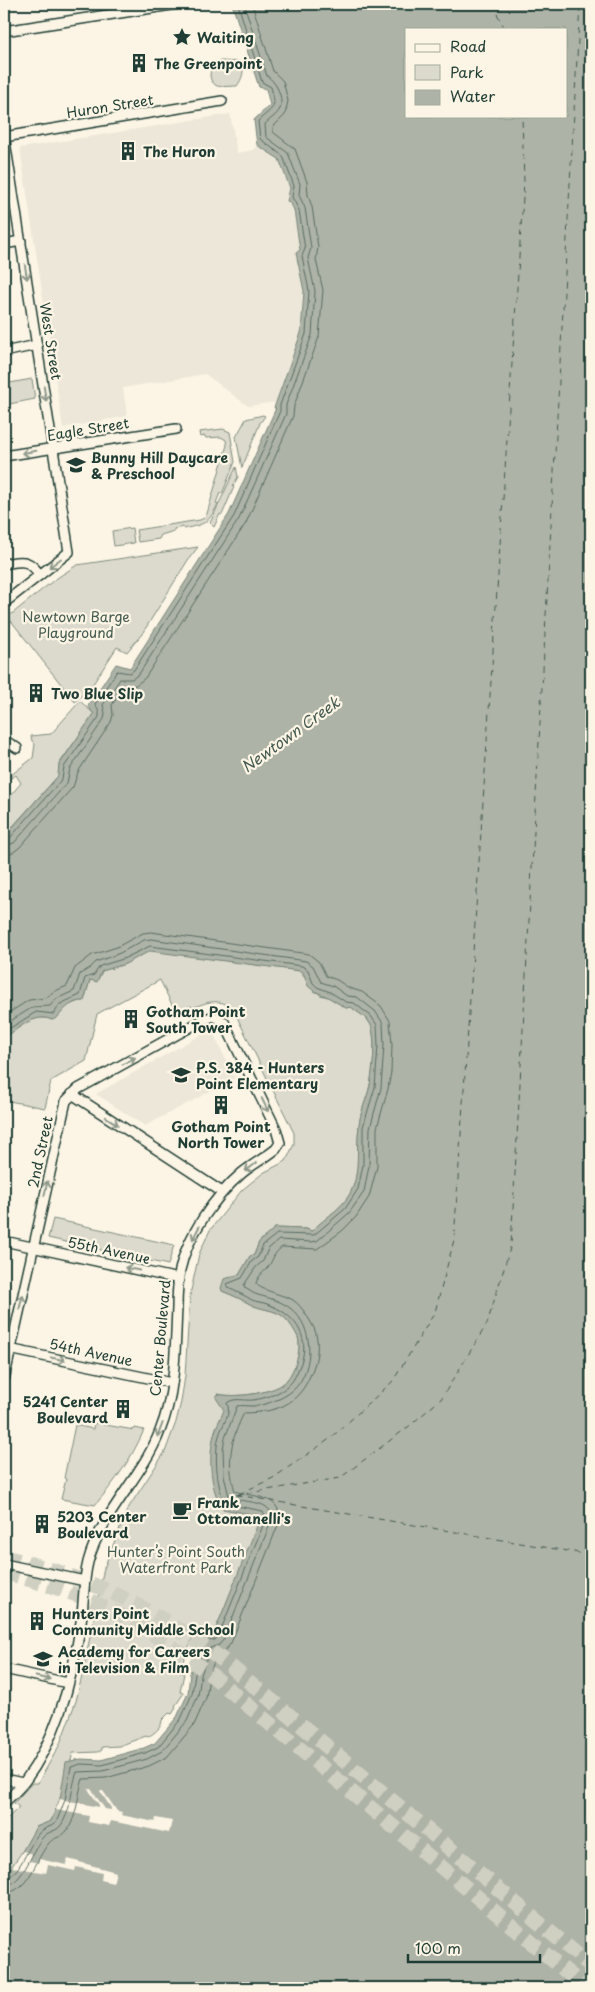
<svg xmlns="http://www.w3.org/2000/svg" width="595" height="1992" font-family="'Playpen Sans',sans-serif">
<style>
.built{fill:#ece7d8}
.green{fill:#dcdacc;stroke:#7e8c80}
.water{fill:#aeb3a7;stroke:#758479;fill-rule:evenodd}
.pier{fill:#fcf5e5}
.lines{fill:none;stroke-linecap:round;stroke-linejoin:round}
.shore{stroke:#586c62;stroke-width:1}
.ferry{stroke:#435a51;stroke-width:1;stroke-dasharray:6 5;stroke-linecap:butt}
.motorway-tunnel{stroke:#d0d0c2;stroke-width:15;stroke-dasharray:15 8;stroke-linecap:butt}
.minor-casing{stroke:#1f3d34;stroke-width:12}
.minor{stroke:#fcf5e5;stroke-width:9}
.oneway{stroke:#8e998c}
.labels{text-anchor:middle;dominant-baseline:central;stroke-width:4.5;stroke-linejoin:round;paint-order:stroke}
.poi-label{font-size:14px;font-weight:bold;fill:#1f3d34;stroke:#fcf5e5;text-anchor:start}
.street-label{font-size:14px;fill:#1f3d34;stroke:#fcf5e5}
.park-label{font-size:14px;fill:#455c52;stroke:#fcf5e5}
.water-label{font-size:15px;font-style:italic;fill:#435a51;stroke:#fcf5e5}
</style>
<rect width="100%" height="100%" fill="#fcf5e5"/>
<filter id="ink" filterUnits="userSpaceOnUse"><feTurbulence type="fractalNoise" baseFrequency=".02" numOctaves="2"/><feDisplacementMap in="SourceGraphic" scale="10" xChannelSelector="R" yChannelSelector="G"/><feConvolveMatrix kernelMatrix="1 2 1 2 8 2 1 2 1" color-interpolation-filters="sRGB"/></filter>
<g filter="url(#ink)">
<g class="built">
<path d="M 230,114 L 237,153 L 253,150 L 257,145 L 279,159 L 290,188 L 286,198 L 294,210 L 300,250 L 296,253 L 304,291 L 301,333 L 276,402 L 248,406 L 205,374 L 123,388 L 127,416 L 63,428 L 20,148 Z"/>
<path d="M 211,1029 L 235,1078 L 145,1126 L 96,1094 Z"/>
</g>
<g class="green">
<path d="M 221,61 L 240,62 C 246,70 242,79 237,86 C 234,86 220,87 217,86 C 205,79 210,65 221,61 Z"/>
<path d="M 32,379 L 35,399 L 4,405 L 4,384 Z"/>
<path d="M 263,415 L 265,416 L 260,423 L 242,468 L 236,437 L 246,419 Z"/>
<path d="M 223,429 L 230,432 L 235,462 L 222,494 L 220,493 L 216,503 L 218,504 C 207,525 206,523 184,529 L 183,527 L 174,529 L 174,531 L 161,535 L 159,539 L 138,542 L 136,530 L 200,520 L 206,517 L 227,445 L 226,440 L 221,437 L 206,438 L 205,436 L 200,437 L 199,432 Z"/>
<path d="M 236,467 L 238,477 L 233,486 L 234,487 L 222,515 L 220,514 L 214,527 L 210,523 Z"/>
<path d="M 132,528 L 134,543 L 114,546 L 112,531 Z"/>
<path d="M 198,547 L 188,560 L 142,634 L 127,652 L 117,647 L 91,687 L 75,702 L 8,617 L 54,580 L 77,565 Z"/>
<path d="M 80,701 L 94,714 L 59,764 L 58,776 L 4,836 L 4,803 L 21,783 L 16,775 L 11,778 L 11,775 L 33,758 L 35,744 L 32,741 L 31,736 L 51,734 Z"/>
<path d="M 149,950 L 300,971 L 320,995 L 328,997 L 346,1008 L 351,1007 C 358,1013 370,1019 372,1028 C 376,1045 373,1068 370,1085 C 367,1099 360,1112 359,1126 C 356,1146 361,1167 353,1187 C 346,1207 326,1216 312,1231 L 306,1229 L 275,1228 L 259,1242 L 254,1255 L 250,1256 L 239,1275 L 222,1291 C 232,1295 241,1299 250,1304 C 260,1310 276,1309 285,1318 C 290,1323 295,1331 298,1337 C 302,1351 294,1374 284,1383 C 271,1394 233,1398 218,1394 L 225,1410 C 221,1418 215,1427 214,1435 C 210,1455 211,1492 224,1509 L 262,1516 L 213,1636 L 196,1629 L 179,1671 L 184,1674 L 180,1692 L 184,1693 L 175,1706 L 176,1708 L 172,1714 L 169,1713 L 162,1720 C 162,1728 154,1733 148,1737 L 146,1736 L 119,1746 L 102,1747 L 102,1750 L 98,1752 L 73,1753 L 60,1799 L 51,1821 L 36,1827 L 23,1851 L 4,1876 L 4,1822 L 19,1807 L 14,1803 L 32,1783 L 38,1783 L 59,1746 L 76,1701 L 82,1676 L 104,1568 L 127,1510 L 165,1452 L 176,1422 L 181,1402 L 185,1376 L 190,1295 L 199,1254 L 210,1230 L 242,1190 L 263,1173 L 286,1161 L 294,1144 L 294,1133 L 233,1009 C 220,998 208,1001 193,1008 L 191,1006 L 176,1013 L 160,980 L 97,1014 L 86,1061 L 51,1081 L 45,1108 L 4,1100 L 4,1038 C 18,1029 35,1012 52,1020 L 60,1014 L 62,1008 L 79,1001 L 84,1001 L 90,980 L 98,978 L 102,971 L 125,964 Z"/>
<path d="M 53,1219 L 174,1245 L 168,1265 L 48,1238 Z"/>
<path d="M 94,1423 L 134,1430 L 135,1428 L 144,1430 C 132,1458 115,1482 95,1505 L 61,1499 L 66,1479 L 64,1478 L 75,1425 L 93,1429 Z"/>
</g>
<path class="water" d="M 232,4 L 591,4 L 591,1988 L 4,1988 L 4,1876 L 16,1862 L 36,1827 L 51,1821 L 60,1799 L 66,1762 L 81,1759 L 101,1760 L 144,1748 L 155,1743 L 177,1717 L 188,1693 L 190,1673 L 204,1632 L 213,1636 L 261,1516 L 223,1509 C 210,1491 208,1457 214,1435 C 216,1427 221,1418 224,1410 L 216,1398 L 218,1394 C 233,1398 271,1394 284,1383 C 294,1374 302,1351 298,1337 C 295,1331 290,1323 285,1318 C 276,1309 260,1310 250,1304 C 241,1299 232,1295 222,1291 L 221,1288 L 224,1279 L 239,1275 L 250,1256 L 254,1255 L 259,1242 L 275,1228 L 306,1229 L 312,1231 C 326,1216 346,1207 353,1187 C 360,1167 356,1146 359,1126 C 360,1112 367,1099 370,1085 C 373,1068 376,1045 372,1028 C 370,1019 358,1013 351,1007 L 346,1008 L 328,997 L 314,991 L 308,986 L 303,972 L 300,971 L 150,951 L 125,964 L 102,971 L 97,982 L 90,980 L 84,1001 C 71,1000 64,1010 57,1018 L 52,1020 C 35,1012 18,1029 4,1038 L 4,837 L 58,776 L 59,765 L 94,714 L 88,706 L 116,664 L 130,668 L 229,514 L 276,408 L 274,408 L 301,333 L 304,291 L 296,253 L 300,250 L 294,210 L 290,202 L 287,201 L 290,188 L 279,159 L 257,145 L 254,120 L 270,105 L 266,89 L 259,87 ZM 406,29 L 566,29 L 566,116 L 406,116 Z"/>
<g class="pier">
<path d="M 88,1789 L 91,1789 L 105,1809 L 111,1810 L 111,1808 L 100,1791 L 103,1791 L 117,1811 L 122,1812 L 121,1815 L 155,1822 L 156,1818 L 172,1821 L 169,1833 L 111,1821 L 109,1826 L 88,1822 L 89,1816 L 56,1810 L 60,1799 L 99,1807 L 99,1805 Z"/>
<path d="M 23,1851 L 32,1854 L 30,1861 L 38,1863 L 39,1859 L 66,1865 L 68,1859 L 116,1872 L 113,1883 L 101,1880 L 102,1873 L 76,1867 L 75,1871 L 48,1865 L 46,1873 L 12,1867 Z"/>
</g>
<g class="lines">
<g class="shore">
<path d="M 4,840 L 10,838 L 62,779 L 64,767 L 99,717 L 99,712 L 95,704 L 117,671 L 130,673 L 134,670 L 234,516 L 280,411 L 280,405 L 306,334 L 309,291 L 302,256 L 305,249 L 299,210 L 292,197 L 294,186 L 283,156 L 260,139 L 258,121 C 274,106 277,110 271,87 L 262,82 L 238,4"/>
<path d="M 4,846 L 14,843 L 67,783 L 70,769 L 104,719 L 105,713 L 103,705 L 120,679 L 132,679 L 139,674 L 239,519 L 286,414 L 286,405 L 312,335 L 315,291 L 308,258 L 311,248 L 305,208 L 299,195 L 300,184 L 288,153 L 266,137 L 265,124 C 269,120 277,115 280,109 C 284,97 276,82 267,76 L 244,4"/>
<path d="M 4,854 L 12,853 L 19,848 L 73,787 L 78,772 L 111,722 L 113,715 L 112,705 L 123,687 L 136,685 L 145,678 L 246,523 L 293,416 L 294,406 L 319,337 L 323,290 L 316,260 L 318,247 L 312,207 L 308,195 L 307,182 L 295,149 L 273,132 L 273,127 L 285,115 L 288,101 L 283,81 L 273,71 L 252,4"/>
<path d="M 4,1016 L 29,1000 L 46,998 L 53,992 L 67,986 L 75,968 L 92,955 L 117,947 L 143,933 L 151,932 L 309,954 L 319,962 L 326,976 L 337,980 L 349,988 L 362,992 L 381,1006 L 390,1021 L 392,1045 L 391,1072 L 388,1089 L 377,1128 L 377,1167 L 369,1197 L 356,1217 L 342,1231 L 317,1249 L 282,1247 C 272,1255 274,1259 268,1267 C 263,1273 259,1275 256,1283 C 259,1290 284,1295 293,1300 C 302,1306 309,1319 314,1328 C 319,1339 318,1355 314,1366 C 301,1403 282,1412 244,1413 C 231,1439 226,1462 235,1491 C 252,1498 280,1493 280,1520 L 231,1643 L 226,1649 L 216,1655 L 209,1677 L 206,1698 L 194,1725 L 167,1757 L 149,1766 L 106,1778 L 83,1779 C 78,1793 78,1809 71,1824 C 63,1840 56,1835 49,1843 C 35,1859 30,1892 4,1893"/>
<path d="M 4,1025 L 33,1007 L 50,1006 L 56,999 L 74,991 L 80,974 L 90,968 L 96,962 L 120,953 L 144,940 L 151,939 L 306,961 L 313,966 L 321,982 L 333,986 L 347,996 L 357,997 L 375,1011 L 383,1023 L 384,1045 L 381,1088 L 370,1128 L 369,1165 L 364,1192 L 349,1213 L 317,1241 L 311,1242 L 279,1240 L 268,1249 L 263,1261 L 256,1267 L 244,1285 L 245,1288 C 249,1290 253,1294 258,1295 C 269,1298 281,1301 290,1308 C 316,1327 315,1377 288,1394 C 279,1400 263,1406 252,1406 C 246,1406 242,1405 237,1406 L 225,1438 L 223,1449 L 224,1475 L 229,1497 C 243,1504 272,1498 272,1519 L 224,1639 L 219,1645 L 210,1648 L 201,1675 L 198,1696 L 187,1721 L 162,1751 L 147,1759 L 103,1771 L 77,1772 C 71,1788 72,1805 64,1820 C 58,1833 52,1829 44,1836 C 32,1848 25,1884 4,1886"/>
<path d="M 4,1032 L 36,1012 L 54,1014 L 60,1004 L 80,995 L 85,978 L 94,975 L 100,966 L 123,959 L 150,946 L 302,966 L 308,970 L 313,983 L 317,987 L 330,992 L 346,1002 L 354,1003 L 371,1016 L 377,1025 L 378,1045 L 375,1087 L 363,1127 L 363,1165 L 358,1189 L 345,1209 L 314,1235 L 277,1234 L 263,1245 L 258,1257 L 252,1261 L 242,1278 L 227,1284 L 228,1288 C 237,1292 244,1295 252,1300 C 256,1302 262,1302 267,1304 C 293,1313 311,1335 301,1363 C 296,1376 292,1386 279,1392 C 272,1396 261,1399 253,1400 C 243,1401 235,1397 227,1403 C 232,1415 222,1424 219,1436 C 214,1451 216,1492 227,1504 L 263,1511 L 266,1518 L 218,1637 L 215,1640 L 206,1641 L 195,1674 L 192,1694 L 181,1719 L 158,1747 L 145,1753 L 102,1765 L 81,1764 L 71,1767 L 65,1800 L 56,1823 C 51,1827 43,1828 39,1833 C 29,1844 19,1877 4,1879"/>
</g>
<g class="ferry">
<path d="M 492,4 L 505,29"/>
<path d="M 239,1494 L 273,1478 L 331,1438 L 393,1381 L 435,1312 L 454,1240 L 524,182 L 522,116"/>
<path d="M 236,1495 L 340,1478 L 408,1427 L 441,1399 L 487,1324 L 511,1245 L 580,4"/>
<path d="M 237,1495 L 591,1555"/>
</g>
<g class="motorway-tunnel">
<path d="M 4,1557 C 94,1578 156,1609 229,1665 L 591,1966"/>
<path d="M 4,1572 C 31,1580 58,1587 84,1598 C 130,1617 174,1647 214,1677 L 586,1988"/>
</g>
<g class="minor-casing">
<g id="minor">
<path d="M 4,31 L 178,4"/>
<path d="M 4,135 L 69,552 L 4,603"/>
<path d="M 4,137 L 222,101"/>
<path d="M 4,244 L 21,241"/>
<path d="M 4,352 L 37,345"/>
<path d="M 4,456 L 176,429"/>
<path d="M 4,564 C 22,561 28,558 40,575"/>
<path d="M 4,740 L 17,748"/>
<path d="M 72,1094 L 222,1192"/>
<path d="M 4,1241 L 179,1279"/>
<path d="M 4,1348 L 172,1383"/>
<path d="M 4,1380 L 66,1101 L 78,1089 L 203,1020 L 214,1016 L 224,1022 L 276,1129 L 280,1143 L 276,1149 C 265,1158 253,1164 242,1173 C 216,1195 187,1236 180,1270 C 178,1282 177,1296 177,1308 C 175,1349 176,1391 160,1431 C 142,1478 101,1513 88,1562 C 83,1582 84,1603 81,1622 C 73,1677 58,1737 25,1781 C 19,1789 11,1796 4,1803"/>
<path d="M 4,1564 L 85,1581"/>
<path d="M 4,1669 L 68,1683"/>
<path d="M 4,1779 L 23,1783"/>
</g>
</g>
<use href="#minor" class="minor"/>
</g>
<defs><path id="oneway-shaft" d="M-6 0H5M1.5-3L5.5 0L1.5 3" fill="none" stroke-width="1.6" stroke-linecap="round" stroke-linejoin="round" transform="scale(1.25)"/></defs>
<g class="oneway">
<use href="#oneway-shaft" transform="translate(26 272) rotate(81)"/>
<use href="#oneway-shaft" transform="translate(45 394) rotate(81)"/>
<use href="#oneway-shaft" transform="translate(29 452) rotate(171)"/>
<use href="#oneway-shaft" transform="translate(55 563) rotate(143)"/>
<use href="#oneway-shaft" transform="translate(129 1061) rotate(-29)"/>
<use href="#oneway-shaft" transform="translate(265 1105) rotate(64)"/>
<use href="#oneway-shaft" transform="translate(112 1121) rotate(33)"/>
<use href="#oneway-shaft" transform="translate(251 1167) rotate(143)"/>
<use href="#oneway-shaft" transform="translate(46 1188) rotate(-78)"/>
<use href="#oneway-shaft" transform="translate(196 1233) rotate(117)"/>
<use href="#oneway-shaft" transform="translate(132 1269) rotate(-168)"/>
<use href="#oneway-shaft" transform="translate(21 1302) rotate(-77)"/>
<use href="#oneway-shaft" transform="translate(58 1359) rotate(12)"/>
<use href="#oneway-shaft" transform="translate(160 1430) rotate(111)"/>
<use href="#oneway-shaft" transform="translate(43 1678) rotate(12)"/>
</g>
</g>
<defs>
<g id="sight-bare" transform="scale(1.5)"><path d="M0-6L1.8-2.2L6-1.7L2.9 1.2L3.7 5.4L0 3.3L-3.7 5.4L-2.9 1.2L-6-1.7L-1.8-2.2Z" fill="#1f3d34" stroke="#fcf5e5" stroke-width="2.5" paint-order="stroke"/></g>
<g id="building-bare" transform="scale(1.5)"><path d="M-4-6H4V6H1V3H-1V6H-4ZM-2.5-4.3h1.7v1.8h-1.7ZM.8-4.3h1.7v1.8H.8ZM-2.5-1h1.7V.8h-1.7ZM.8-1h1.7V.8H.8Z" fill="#1f3d34" stroke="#fcf5e5" stroke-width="2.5" paint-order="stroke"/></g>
<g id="school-bare" transform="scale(1.5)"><path d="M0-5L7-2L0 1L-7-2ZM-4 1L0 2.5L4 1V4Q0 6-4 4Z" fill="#1f3d34" stroke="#fcf5e5" stroke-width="2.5" paint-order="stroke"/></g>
<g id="cafe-bare" transform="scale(1.5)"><path d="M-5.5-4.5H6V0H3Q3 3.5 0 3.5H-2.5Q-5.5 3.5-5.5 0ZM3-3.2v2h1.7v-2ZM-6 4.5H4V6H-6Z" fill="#1f3d34" stroke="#fcf5e5" stroke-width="2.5" paint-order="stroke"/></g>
</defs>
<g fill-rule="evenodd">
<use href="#sight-bare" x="182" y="37"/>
<use href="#building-bare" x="139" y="63"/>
<use href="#building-bare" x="128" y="151"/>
<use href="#school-bare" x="76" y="465"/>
<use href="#building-bare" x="36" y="693"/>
<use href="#building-bare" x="131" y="1019"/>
<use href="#school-bare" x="181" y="1075"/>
<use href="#building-bare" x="221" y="1105"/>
<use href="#building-bare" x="123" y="1409"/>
<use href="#cafe-bare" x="182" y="1510"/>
<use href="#building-bare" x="42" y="1524"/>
<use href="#building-bare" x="37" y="1621"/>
<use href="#school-bare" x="43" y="1659"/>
</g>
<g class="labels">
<g class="poi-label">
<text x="197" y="37">Waiting</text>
<text x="154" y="63">The Greenpoint</text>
<text x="143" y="151">The Huron</text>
<text x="91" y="457">Bunny Hill Daycare<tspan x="91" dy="16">&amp; Preschool</tspan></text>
<text x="51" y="693">Two Blue Slip</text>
<text x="146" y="1011">Gotham Point<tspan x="146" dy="16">South Tower</tspan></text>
<text x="196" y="1067">P.S. 384 - Hunters<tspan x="196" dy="16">Point Elementary</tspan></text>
<text x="221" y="1126" text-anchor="middle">Gotham Point<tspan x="221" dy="16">North Tower</tspan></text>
<text x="108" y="1401" text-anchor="end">5241 Center<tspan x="108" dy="16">Boulevard</tspan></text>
<text x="197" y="1502">Frank<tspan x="197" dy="16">Ottomanelli's</tspan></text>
<text x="57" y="1516">5203 Center<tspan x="57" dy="16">Boulevard</tspan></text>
<text x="52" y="1613">Hunters Point<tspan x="52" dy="16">Community Middle School</tspan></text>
<text x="58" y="1651">Academy for Careers<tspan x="58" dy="16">in Television &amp; Film</tspan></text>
</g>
<g class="street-label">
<text transform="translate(110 106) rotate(-9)">Huron Street</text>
<text transform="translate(51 341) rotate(81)">West Street</text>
<text transform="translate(88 429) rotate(-9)">Eagle Street</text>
<text transform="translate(40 1152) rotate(-78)">2nd Street</text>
<text transform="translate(109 1250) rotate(12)">55th Avenue</text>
<text transform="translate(160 1338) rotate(-85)">Center Boulevard</text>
<text transform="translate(91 1352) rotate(12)">54th Avenue</text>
</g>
<g class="park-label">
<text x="76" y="616">Newtown Barge<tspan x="76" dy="16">Playground</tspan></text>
<text x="176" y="1551">Hunter’s Point South<tspan x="176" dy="16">Waterfront Park</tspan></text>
</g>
<g class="water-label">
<text transform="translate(290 734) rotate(-36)">Newtown Creek</text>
</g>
</g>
<rect width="595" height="1992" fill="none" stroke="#fcf5e5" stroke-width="20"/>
<rect x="10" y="10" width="575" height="1972" fill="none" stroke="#1f3d34" stroke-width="2" filter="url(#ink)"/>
<rect x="405" y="28" width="162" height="90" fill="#fcf5e5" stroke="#a4ab9e"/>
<rect x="415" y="44" width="25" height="8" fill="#fcf5e5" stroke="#a4ab9e"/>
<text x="450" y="52" font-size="15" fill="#1f3d34">Road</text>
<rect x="415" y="65" width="25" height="15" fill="#dcdacc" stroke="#a4ab9e"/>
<text x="450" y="78" font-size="15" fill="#1f3d34">Park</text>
<rect x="415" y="90" width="25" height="15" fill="#aeb3a7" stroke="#a4ab9e"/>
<text x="450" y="102" font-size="15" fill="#1f3d34">Water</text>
<path d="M408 1954v8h132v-8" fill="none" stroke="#1f3d34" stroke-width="2.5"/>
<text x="415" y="1954" font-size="15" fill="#1f3d34" stroke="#fcf5e5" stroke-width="4" paint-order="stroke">100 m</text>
</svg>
